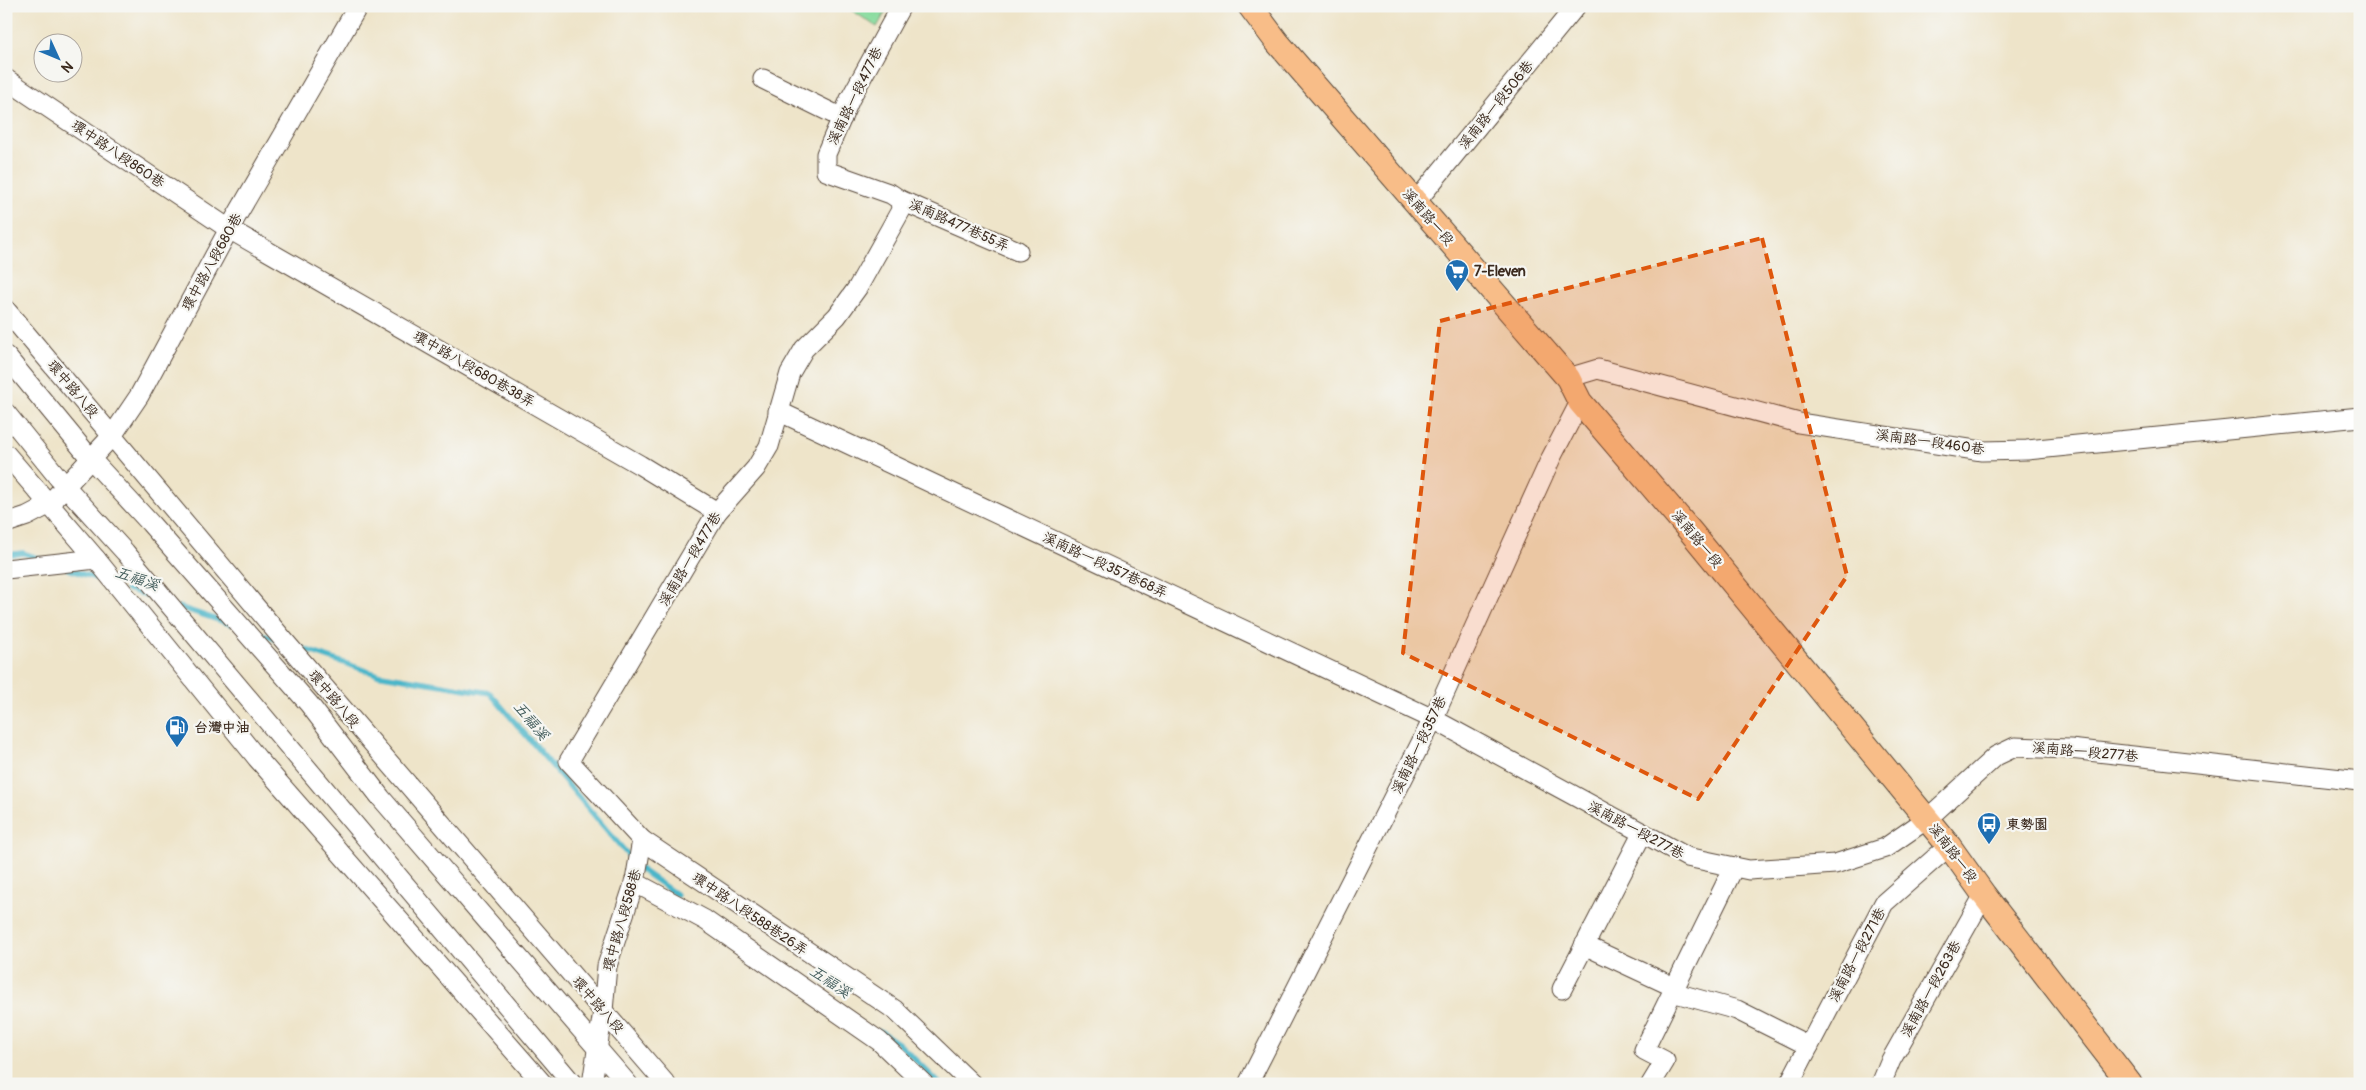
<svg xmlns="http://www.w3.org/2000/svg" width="2366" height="1090" font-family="Pangolin,'LXGW WenKai TC',sans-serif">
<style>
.green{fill:#87db9d;stroke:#61825e}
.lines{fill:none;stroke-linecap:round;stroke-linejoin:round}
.stream{stroke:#4bb6c9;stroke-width:5.5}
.minor-casing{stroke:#564638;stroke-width:21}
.major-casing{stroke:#564638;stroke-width:26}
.minor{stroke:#fff;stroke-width:19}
.major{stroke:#f8bd88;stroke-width:24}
.marked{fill:#df570d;fill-opacity:0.2;stroke:#df570d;stroke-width:4;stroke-dasharray:10 6;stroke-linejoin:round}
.labels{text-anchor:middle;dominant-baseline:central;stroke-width:4.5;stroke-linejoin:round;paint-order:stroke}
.street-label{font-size:14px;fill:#3b2a1e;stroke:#f6f6f2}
.poi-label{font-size:14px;font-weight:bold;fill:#3b2a1e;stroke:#f6f6f2;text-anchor:start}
.water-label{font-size:15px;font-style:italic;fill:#415b5a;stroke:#f6f6f2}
</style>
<rect width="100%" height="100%" fill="#f6f6f2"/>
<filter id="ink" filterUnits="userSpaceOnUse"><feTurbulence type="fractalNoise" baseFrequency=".02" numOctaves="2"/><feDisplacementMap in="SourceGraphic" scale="10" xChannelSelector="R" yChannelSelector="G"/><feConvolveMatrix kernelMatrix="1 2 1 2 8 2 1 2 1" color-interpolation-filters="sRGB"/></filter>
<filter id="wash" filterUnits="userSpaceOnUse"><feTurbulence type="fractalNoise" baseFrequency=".0096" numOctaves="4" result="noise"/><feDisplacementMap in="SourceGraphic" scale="20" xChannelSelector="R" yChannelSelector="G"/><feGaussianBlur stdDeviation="1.12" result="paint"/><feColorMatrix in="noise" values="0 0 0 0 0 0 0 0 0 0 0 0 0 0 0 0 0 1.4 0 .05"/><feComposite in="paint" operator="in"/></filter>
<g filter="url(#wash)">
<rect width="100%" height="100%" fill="#eee4c9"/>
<path class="green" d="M 845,6 L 889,6 L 877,27 Z"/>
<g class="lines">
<g class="stream">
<path d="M 6,555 L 23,553 L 38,558"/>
<path d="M 68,569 L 107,582"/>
<path d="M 127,589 L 156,599"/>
<path d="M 179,607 L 230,624"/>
<path d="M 255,632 L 275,639"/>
<path d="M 298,647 L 376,674 L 490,693 L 634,862"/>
<path d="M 640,869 L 677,895"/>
<path d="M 880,1031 L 898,1043 L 940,1084"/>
</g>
</g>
</g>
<g filter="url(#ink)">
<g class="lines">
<g class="minor-casing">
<g id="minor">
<path d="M 6,79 L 229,229 L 640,465 L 717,512"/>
<path d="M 763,79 L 842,118"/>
<path d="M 900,200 L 1018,251"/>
<path d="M 1415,203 L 1576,6"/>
<path d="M 6,310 L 287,644 L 666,1084"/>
<path d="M 6,356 L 90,458 L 150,523 L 309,704 L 381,798 L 628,1084"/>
<path d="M 1568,378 L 1598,369 L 1799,423 L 1982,451 L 2027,450 L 2360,417"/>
<path d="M 778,411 L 1433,719 L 1687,857 L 1749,870 L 1835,864 L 1885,848 L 1927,819 L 1996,756 L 2015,747 L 2070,749 L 2360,781"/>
<path d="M 6,413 L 65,486 L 125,552 L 573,1084"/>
<path d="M 6,454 L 96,559 L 257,758 L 543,1084"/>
<path d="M 6,523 L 27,516 L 48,505 L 112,436 L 139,396 L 229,229 L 358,6"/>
<path d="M 6,569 L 96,559"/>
<path d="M 642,840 L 895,1010 L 972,1084"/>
<path d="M 634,882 L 705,920 L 879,1041 L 924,1084"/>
<path d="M 1584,945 L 1674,987"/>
<path d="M 1562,989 L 1642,834"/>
<path d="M 1672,992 L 1737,1010 L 1809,1046"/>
<path d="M 592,1084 L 603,1011 L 607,966 L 635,881 L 642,840 L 569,761 L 717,512 L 756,468 L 769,446 L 790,373 L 804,349 L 837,316 L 858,287 L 901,210 L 900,200 L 891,194 L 826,171 L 826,154 L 850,99 L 901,6"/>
<path d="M 1248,1084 L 1433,719 L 1551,458 L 1580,402"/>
<path d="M 1651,1084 L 1665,1061 L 1644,1050 L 1734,867"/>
<path d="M 1789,1084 L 1884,903 L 1949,846"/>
<path d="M 1881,1084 L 1891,1060 L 1984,895"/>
</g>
</g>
<g class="major-casing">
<path id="major" d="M 1250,6 L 1277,42 L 1568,378 L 1580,402 L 1691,532 L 1949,846 L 1984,895 L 2130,1084"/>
</g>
<use href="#minor" class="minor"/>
<use href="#major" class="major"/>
</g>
</g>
<path class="marked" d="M 1762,238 L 1847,576 L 1698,799 L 1403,653 L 1440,321 Z"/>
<defs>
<g id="supermarket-pin" transform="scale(1.25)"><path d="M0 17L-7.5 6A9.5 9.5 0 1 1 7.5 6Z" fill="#1f6fb2" stroke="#f6f6f2"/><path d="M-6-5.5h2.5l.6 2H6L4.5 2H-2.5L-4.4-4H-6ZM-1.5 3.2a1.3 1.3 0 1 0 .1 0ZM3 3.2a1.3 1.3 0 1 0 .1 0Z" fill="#fff"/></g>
<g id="fuel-pin" transform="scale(1.25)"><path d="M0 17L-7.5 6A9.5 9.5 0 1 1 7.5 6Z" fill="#1f6fb2" stroke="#f6f6f2"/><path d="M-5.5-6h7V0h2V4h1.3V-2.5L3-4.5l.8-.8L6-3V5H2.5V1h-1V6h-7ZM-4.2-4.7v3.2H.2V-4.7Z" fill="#fff"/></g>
<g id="bus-pin" transform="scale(1.25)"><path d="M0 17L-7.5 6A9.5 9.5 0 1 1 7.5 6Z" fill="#1f6fb2" stroke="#f6f6f2"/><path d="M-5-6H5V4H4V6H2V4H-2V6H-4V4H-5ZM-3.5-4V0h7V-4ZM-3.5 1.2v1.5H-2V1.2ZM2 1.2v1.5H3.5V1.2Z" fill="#fff"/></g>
</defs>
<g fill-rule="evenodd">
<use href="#supermarket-pin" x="1457" y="271"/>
<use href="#fuel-pin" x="177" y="727"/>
<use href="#bus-pin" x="1989" y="824"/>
</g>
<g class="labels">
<g class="street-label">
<text transform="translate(855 96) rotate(-64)">溪南路一段477巷</text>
<text transform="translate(1496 105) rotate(-51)">溪南路一段506巷</text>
<text transform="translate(118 154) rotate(34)">環中路八段860巷</text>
<text transform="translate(1428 217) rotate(49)">溪南路一段</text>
<text transform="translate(959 225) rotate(24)">溪南路477巷55弄</text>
<text transform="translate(212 262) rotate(-61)">環中路八段680巷</text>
<text transform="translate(474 369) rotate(30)">環中路八段680巷38弄</text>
<text transform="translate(73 389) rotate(50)">環中路八段</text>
<text transform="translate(1930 442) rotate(8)">溪南路一段460巷</text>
<text transform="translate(1697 539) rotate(50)">溪南路一段</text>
<text transform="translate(690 559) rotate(-59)">溪南路一段477巷</text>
<text transform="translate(1105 565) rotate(25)">溪南路一段357巷68弄</text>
<text transform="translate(334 699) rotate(50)">環中路八段</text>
<text transform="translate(1419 745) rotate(-64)">溪南路一段357巷</text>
<text transform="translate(2085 752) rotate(5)">溪南路一段277巷</text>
<text transform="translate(1636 830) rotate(28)">溪南路一段277巷</text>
<text transform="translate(1953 853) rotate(53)">溪南路一段</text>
<text transform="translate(750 914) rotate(34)">環中路八段588巷26弄</text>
<text transform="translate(622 920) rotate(-74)">環中路八段588巷</text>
<text transform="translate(1857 955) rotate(-62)">溪南路一段271巷</text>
<text transform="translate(1931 989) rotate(-61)">溪南路一段263巷</text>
<text transform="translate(598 1005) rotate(49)">環中路八段</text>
</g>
<g class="poi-label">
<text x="1474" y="271">7-Eleven</text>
<text x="194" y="727">台灣中油</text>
<text x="2006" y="824">東勢園</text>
</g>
<g class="water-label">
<text transform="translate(137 579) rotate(19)">五福溪</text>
<text transform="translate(531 721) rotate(50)">五福溪</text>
<text transform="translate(830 982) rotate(34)">五福溪</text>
</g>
</g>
<rect width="2366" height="1090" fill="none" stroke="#f6f6f2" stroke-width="25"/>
<g transform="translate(58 58) rotate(134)"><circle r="24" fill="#f6f6f2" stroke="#aba49d"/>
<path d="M0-4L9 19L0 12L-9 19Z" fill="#1f6fb2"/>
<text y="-8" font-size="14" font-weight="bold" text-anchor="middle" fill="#3b2a1e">N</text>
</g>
</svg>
